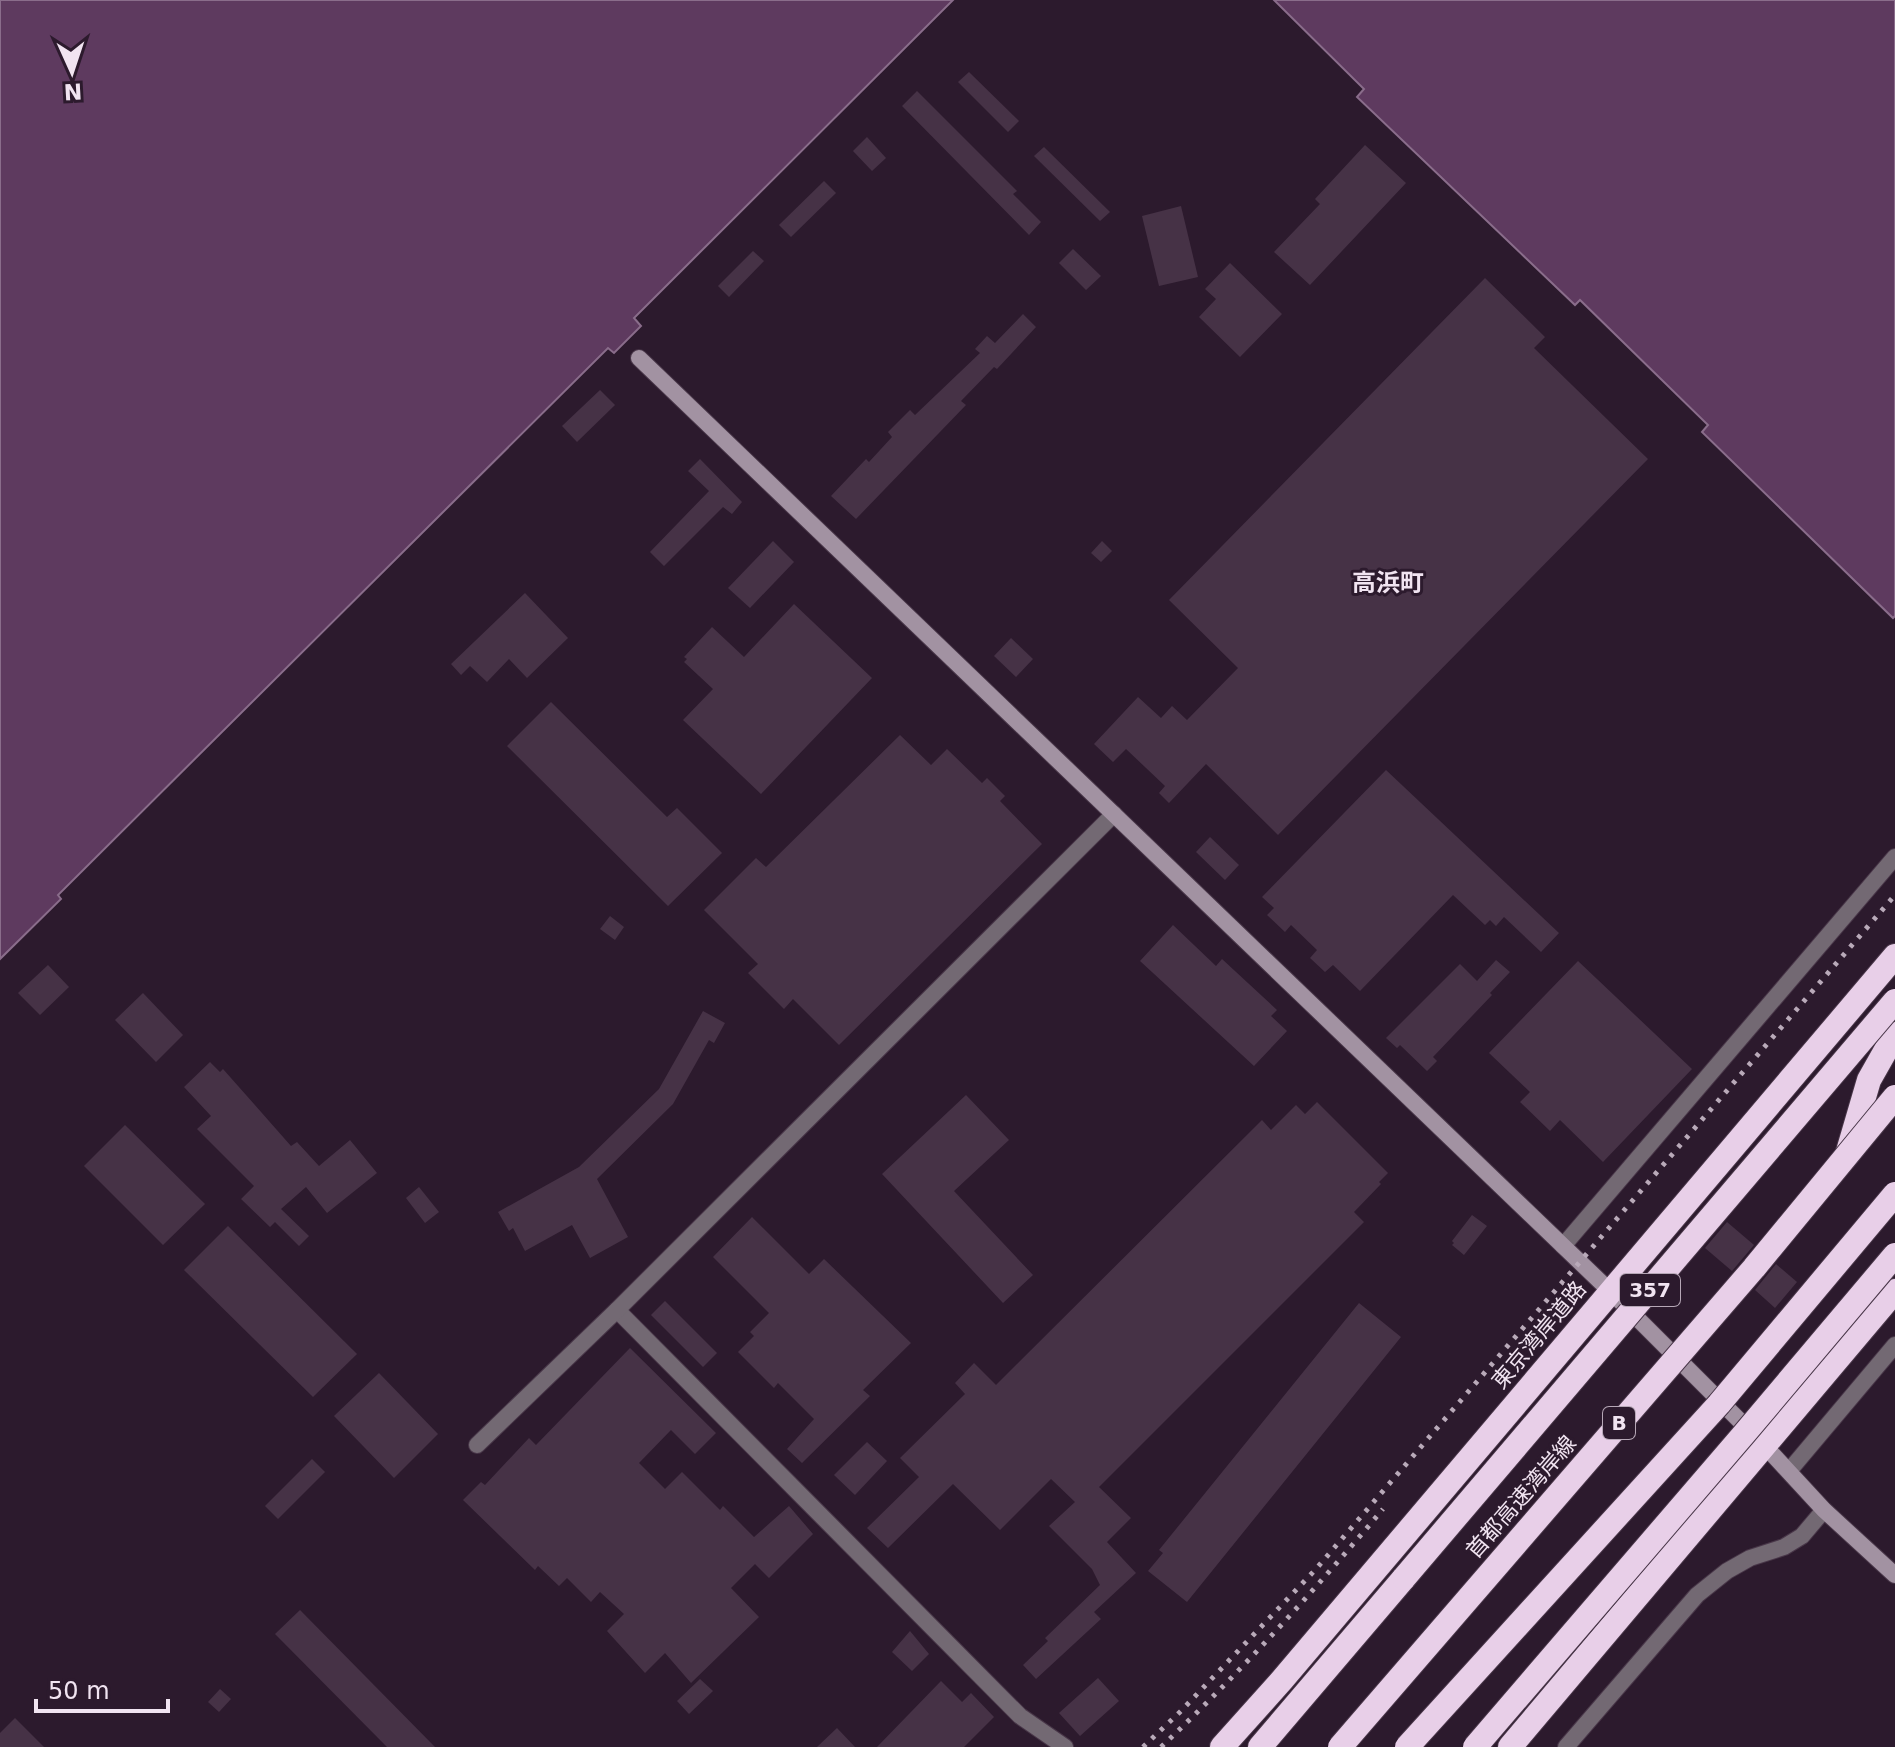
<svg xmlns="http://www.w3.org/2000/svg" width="1895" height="1747" font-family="'DejaVu Sans','Noto Sans JP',sans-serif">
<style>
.water{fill:#5e3a5f;stroke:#8a6d8b;stroke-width:2}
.building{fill:#463246}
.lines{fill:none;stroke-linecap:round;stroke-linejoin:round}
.street-casing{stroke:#483648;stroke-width:18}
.secondary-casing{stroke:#483648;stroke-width:18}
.highway-casing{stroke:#483648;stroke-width:26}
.street{stroke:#736973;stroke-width:16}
.secondary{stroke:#a292a2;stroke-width:16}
.highway{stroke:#e8cfe8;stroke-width:24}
.rail{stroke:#b9aab9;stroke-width:5;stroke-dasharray:4 8;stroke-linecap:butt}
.highway-bridge-casing{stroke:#483648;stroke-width:26;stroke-linecap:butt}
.highway-bridge{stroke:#e8cfe8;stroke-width:24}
.labels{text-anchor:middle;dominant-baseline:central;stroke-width:6;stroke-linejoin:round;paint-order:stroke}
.shield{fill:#2c1a2d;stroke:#b6a7b6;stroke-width:2}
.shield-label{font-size:20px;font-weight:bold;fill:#f1e4f1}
.street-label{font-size:22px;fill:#f1e4f1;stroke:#2c1a2d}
.neighbourhood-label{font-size:24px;font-weight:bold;fill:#f1e4f1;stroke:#2c1a2d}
</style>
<rect width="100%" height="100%" fill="#2c1a2d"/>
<g class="water">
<path d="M 0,0 L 953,0 L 634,318 L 641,326 L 614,353 L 608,348 L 58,895 L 61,899 L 0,959 Z"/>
<path d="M 1274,0 L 1895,0 L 1895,616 L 1893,618 L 1702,432 L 1708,425 L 1580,300 L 1575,305 L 1357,97 L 1364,89 Z"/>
</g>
<g class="building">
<path d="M 969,72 L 1019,121 L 1008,132 L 958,82 Z"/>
<path d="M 917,91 L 1017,191 L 1013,194 L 1041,222 L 1029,235 L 902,106 Z"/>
<path d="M 867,137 L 886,158 L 872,171 L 853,151 Z"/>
<path d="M 1365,145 L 1406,183 L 1310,285 L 1274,252 L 1320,204 L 1315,199 Z"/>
<path d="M 1044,147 L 1110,212 L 1100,221 L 1034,156 Z"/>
<path d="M 824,181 L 836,193 L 791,237 L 779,225 Z"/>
<path d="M 1181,206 L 1198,277 L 1159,286 L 1142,216 Z"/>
<path d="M 1073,249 L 1101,276 L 1086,290 L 1059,263 Z"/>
<path d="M 753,251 L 764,261 L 729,297 L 718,286 Z"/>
<path d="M 1230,263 L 1282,314 L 1240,357 L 1199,317 L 1216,299 L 1205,289 Z"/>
<path d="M 1485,278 L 1545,337 L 1534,348 L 1648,459 L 1278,835 L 1206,764 L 1169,803 L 1159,793 L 1165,786 L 1126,749 L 1113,762 L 1094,744 L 1138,697 L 1161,718 L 1172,706 L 1187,720 L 1238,668 L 1169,600 Z"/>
<path d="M 1023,314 L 1036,327 L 997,369 L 994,367 L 961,401 L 966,405 L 856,519 L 831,496 L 866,459 L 869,462 L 892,437 L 888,432 L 910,410 L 915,415 L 980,353 L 975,349 L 987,336 L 995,343 Z"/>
<path d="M 600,390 L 615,405 L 577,442 L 562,426 Z"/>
<path d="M 700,459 L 742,502 L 732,514 L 723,507 L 664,566 L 650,552 L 709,491 L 688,471 Z"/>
<path d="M 773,541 L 794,562 L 750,608 L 728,588 Z"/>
<path d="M 1102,541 L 1112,551 L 1101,562 L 1091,553 Z"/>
<path d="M 525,593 L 568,638 L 527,678 L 509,659 L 487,682 L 470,666 L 461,675 L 451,664 Z"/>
<path d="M 794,604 L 872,678 L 761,794 L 683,720 L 713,689 L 684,662 L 687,659 L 684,657 L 712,627 L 744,657 Z"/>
<path d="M 1011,638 L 1033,659 L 1016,677 L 994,656 Z"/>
<path d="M 551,702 L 667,817 L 677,808 L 722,853 L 668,906 L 507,746 Z"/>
<path d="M 900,735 L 931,765 L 947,749 L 982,783 L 987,778 L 1005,796 L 1000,801 L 1042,844 L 839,1045 L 793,999 L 784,1009 L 748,973 L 758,964 L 704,910 L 756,858 L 766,867 Z"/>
<path d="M 1386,770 L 1559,933 L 1541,952 L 1504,917 L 1496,926 L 1490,920 L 1485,925 L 1453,895 L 1360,991 L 1333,965 L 1325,972 L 1310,958 L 1317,950 L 1291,925 L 1285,932 L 1267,915 L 1274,908 L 1262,897 Z"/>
<path d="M 1210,837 L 1239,865 L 1225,880 L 1196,852 Z"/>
<path d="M 610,916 L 624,927 L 615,940 L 600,929 Z"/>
<path d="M 1173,925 L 1216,966 L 1222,959 L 1277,1010 L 1271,1016 L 1287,1031 L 1254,1066 L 1140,961 Z"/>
<path d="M 1496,960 L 1510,972 L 1490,993 L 1492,995 L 1433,1057 L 1437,1061 L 1427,1071 L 1400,1045 L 1397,1048 L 1386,1038 L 1460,964 L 1477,981 Z"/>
<path d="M 1578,961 L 1692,1069 L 1603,1162 L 1560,1120 L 1550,1131 L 1520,1102 L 1530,1092 L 1489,1053 Z"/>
<path d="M 48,965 L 69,987 L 40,1015 L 18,993 Z"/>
<path d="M 143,993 L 183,1035 L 156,1062 L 115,1020 Z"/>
<path d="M 703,1011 L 725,1023 L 714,1043 L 709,1040 L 673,1104 L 597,1179 L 628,1237 L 590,1258 L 572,1225 L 525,1251 L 513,1228 L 509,1231 L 498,1212 L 579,1167 L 659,1089 Z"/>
<path d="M 210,1062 L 220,1072 L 223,1069 L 291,1146 L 297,1142 L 319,1166 L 350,1140 L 377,1173 L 327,1213 L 306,1187 L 281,1209 L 309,1236 L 299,1246 L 275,1222 L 270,1227 L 241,1199 L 254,1186 L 197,1129 L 211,1116 L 184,1087 Z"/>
<path d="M 966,1095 L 1009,1140 L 954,1191 L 1033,1275 L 1003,1303 L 882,1174 Z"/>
<path d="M 1317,1102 L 1388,1173 L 1379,1182 L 1381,1184 L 1354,1212 L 1364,1222 L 1099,1487 L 1131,1518 L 1107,1542 L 1136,1573 L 1094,1612 L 1101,1619 L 1036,1679 L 1023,1665 L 1048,1641 L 1045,1638 L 1100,1585 L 1092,1569 L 1049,1526 L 1075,1502 L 1051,1479 L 1000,1530 L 953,1484 L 888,1548 L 867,1528 L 919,1477 L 900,1458 L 965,1394 L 955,1383 L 974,1363 L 996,1385 L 1262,1120 L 1271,1130 L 1296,1105 L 1305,1114 Z"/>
<path d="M 125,1125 L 205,1204 L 163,1245 L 84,1166 Z"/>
<path d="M 419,1187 L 439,1212 L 425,1223 L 406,1198 Z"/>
<path d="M 1472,1215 L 1487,1226 L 1464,1255 L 1452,1245 L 1454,1243 L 1452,1241 Z"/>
<path d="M 752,1217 L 809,1274 L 824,1259 L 911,1343 L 863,1390 L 870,1396 L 802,1463 L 787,1449 L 814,1419 L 778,1383 L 774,1388 L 738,1352 L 754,1336 L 750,1332 L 769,1313 L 713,1257 Z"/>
<path d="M 1727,1222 L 1754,1245 L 1732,1271 L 1705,1248 Z"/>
<path d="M 228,1226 L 357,1354 L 313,1397 L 184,1270 Z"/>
<path d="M 1776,1264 L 1797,1282 L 1775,1308 L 1755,1290 Z"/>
<path d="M 665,1301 L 717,1353 L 703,1367 L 651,1315 Z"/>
<path d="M 1359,1303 L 1401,1337 L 1187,1602 L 1148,1571 L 1163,1553 L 1159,1550 Z"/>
<path d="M 630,1348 L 716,1433 L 695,1454 L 671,1430 L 639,1463 L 665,1489 L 682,1472 L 720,1510 L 723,1506 L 754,1537 L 789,1506 L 813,1534 L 769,1578 L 755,1564 L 731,1588 L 759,1617 L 691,1683 L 665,1653 L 645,1673 L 607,1631 L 624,1614 L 600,1592 L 591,1602 L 567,1578 L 559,1586 L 538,1566 L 535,1570 L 463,1500 L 481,1482 L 485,1485 L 529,1438 L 536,1445 Z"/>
<path d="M 379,1373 L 438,1434 L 394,1478 L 334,1416 Z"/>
<path d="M 867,1442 L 887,1461 L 855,1495 L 834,1475 Z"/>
<path d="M 312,1459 L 325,1472 L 278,1519 L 265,1506 Z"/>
<path d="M 300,1610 L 435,1747 L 387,1747 L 275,1634 Z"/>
<path d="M 910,1631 L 929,1654 L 912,1671 L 892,1652 Z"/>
<path d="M 1098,1678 L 1119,1701 L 1080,1736 L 1059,1713 Z"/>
<path d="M 700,1679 L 713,1691 L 689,1714 L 677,1701 Z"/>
<path d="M 941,1681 L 962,1702 L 971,1693 L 994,1717 L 964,1747 L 877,1747 Z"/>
<path d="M 220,1689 L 231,1699 L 219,1712 L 208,1702 Z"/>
<path d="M 15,1718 L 44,1747 L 0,1747 L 0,1733 Z"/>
<path d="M 837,1728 L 855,1747 L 817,1747 Z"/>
</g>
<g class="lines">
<g class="street-casing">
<g id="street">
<path d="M 1563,1246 L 1895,857"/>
<path d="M 617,1310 L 1020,1716 L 1065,1747"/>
<path d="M 477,1445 L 617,1310 L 1114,814"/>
<path d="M 1789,1471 L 1895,1345"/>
<path d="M 1566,1747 L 1697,1595 L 1727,1571 L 1750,1558 L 1784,1547 L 1802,1536 L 1824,1510"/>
</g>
</g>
<g class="secondary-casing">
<path id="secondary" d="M 639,358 L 1610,1291 L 1764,1445 L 1824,1510 L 1895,1575"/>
</g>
<g class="highway-casing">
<g id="highway">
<path d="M 1847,1155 L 1869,1080 L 1895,1034"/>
<path d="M 1222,1747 L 1282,1680 L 1895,956"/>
<path d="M 1260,1747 L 1404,1578"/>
<path d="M 1510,1747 L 1895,1291"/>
</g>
</g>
<use href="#street" class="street"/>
<use href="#secondary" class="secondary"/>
<use href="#highway" class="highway"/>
<g class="rail">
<path d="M 1143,1747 L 1181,1711 L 1316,1569 L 1895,895"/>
<path d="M 1161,1747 C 1240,1673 1313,1592 1383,1509"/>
</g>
<g class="highway-bridge-casing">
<g id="highway-bridge">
<path d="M 1404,1578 L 1895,1001"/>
<path d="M 1340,1747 L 1754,1268 L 1895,1097"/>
<path d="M 1407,1747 L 1719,1404 L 1895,1194"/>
<path d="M 1475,1747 L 1744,1434 L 1895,1255"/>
</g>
</g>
<use href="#highway-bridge" class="highway-bridge"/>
</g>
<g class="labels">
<g class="shield">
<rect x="1620" y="1274" width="60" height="32" rx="6"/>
<rect x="1603" y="1407" width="32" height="32" rx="6"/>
</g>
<g class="shield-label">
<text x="1650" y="1290">357</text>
<text x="1619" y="1423">B</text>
</g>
<g class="street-label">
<text transform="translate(1539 1335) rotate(-50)">東京湾岸道路</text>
<text transform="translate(1521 1497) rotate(-49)">首都高速湾岸線</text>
</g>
<g class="neighbourhood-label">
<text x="1388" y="583">高浜町</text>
</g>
</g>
<g transform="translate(72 72) rotate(177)" stroke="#2c1a2d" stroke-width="6" paint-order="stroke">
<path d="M0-6L14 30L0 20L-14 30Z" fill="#f1e4f1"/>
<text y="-12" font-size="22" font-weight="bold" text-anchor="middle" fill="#f1e4f1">N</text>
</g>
<path d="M36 1699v12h132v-12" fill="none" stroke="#f1e4f1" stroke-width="4"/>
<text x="48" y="1699" font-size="24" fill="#f1e4f1" stroke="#2c1a2d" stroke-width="6" paint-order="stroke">50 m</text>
</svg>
